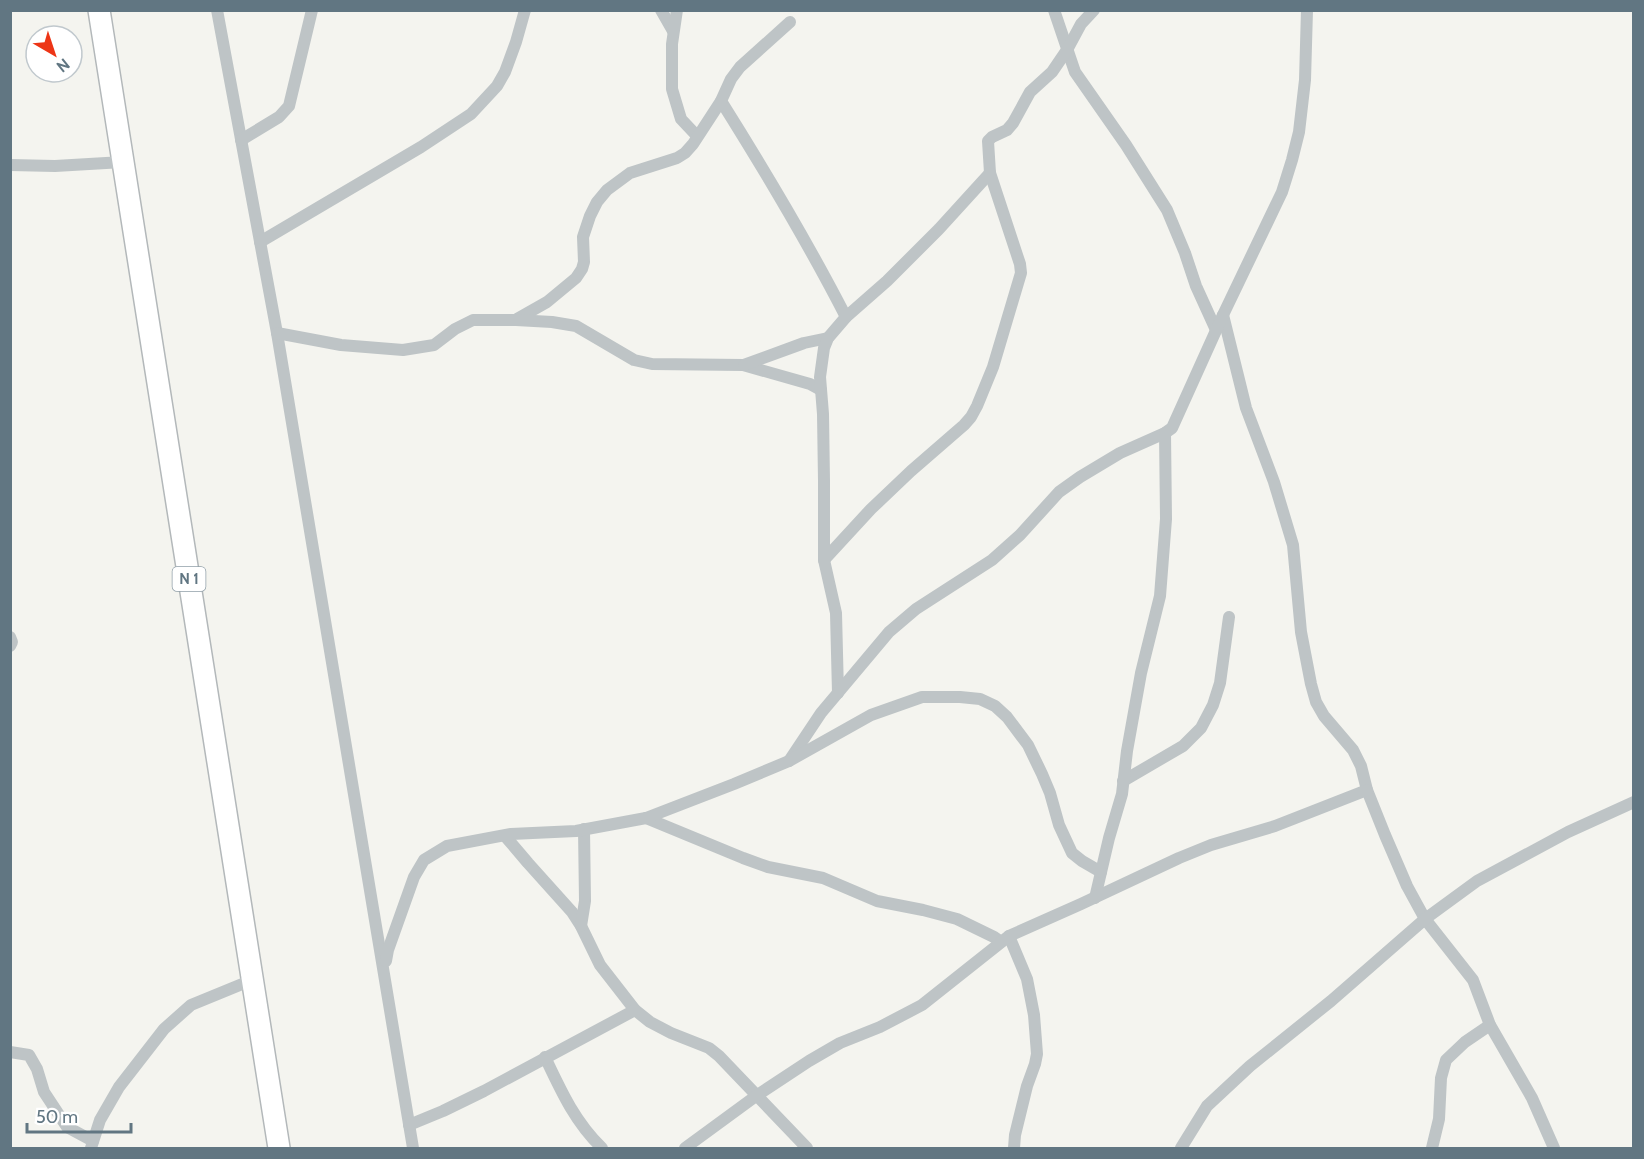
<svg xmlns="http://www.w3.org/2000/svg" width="1644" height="1159" font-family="Cabin,sans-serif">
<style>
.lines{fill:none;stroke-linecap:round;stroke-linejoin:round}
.trunk-casing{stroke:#b3b8ba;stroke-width:24}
.minor{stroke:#bec4c6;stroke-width:12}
.trunk{stroke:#fff;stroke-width:21}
.labels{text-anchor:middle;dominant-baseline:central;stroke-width:6;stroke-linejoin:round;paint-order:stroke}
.shield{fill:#fff;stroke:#909fa8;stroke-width:1.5}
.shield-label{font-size:15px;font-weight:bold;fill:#617682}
</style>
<rect width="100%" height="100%" fill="#f4f4ef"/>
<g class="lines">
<g class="trunk-casing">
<path id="trunk" d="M 99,10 L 279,1148"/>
</g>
<g class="minor">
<path d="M 217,10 L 277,333 L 413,1148"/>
<path d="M 661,10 L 673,31"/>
<path d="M 677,10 L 672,44 L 672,89 L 681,119 L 697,136"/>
<path d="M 1054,10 L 1075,72 L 1126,145 L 1167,210 L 1185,253 L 1196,286 L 1216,330"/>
<path d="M 721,101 C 765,171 808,243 846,317"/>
<path d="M 241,140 L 279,117 L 289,106 L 312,10"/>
<path d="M 10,165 L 55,166 L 123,162"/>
<path d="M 260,242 L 421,147 L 471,114 L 497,86 L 505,72 L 516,42 L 525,10"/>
<path d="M 1223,315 L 1246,408 L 1274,482 L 1293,545 L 1301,632 L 1311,684 L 1316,702 L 1324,716 L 1353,750 L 1361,766 L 1367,790 L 1385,835 L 1407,886 L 1425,919 L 1473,980 L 1490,1025 L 1532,1098 L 1554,1148"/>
<path d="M 517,319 L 547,302 L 576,278 L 582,269 L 584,262 L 583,237 L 590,216 L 597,202 L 607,190 L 630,173 L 677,158 L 685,153 L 693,144 L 721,101 L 731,79 L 740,67 L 790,22"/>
<path d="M 277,333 L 341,345 L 403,350 L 434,345 L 455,329 L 473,320 L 516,320 L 552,322 L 576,326 L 634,360 L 652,364 L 743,365 L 810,384 L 821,390"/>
<path d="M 744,365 L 804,343 L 828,338"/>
<path d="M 824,560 L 871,509 L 911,471 L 964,425 L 971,417 L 977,406 L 993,367 L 1021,273 L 1020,264 L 990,173 L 988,141 L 992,137 L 1007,130 L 1013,123 L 1030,92 L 1052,72 L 1067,50 L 1081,24 L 1094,10"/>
<path d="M 10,637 L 12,642 L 10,646"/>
<path d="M 838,693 L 836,613 L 824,560 L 824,481 L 823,414 L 820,377 L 824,348 L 828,338 L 846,317 L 887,281 L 939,229 L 990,173"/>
<path d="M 789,761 L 821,713 L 889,632 L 916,609 L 992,560 L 1020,535 L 1059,492 L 1080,477 L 1120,453 L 1165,433 L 1172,428 L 1223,315 L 1282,192 L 1292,160 L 1299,132 L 1305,80 L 1307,10"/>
<path d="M 1123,781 L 1183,746 L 1201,728 L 1213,705 L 1220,683 L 1229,617"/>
<path d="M 646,818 L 743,858 L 768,867 L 823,878 L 877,901 L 923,910 L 957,919 L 994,937 L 1001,942"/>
<path d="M 505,836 L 528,863 L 572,912 L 581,926 L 600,965 L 635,1010 L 650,1022 L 671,1033 L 709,1048 L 719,1056 L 807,1148"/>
<path d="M 1095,898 L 1109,838 L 1122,794 L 1127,751 L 1141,673 L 1160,596 L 1166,519 L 1165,433"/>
<path d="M 581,926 L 585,901 L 584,829"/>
<path d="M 1009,936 L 1027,979 L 1034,1015 L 1037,1054 L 1035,1064 L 1027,1086 L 1015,1135 L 1014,1148"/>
<path d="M 386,961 L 388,950 L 414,877 L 424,860 L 447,846 L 511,834 L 576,831 L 646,818 L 734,784 L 789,761 L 871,715 L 922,697 L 960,697 L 980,699 L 995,706 L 1007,717 L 1028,745 L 1042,774 L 1050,793 L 1059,825 L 1072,853 L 1082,861 L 1101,872"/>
<path d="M 10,1052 L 29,1055 L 37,1069 L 44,1092 L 67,1127 L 93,1141"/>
<path d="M 545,1057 C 561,1091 575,1122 602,1148"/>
<path d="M 409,1125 L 443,1111 L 484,1091 L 635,1010"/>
<path d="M 91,1148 L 100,1120 L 119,1087 L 164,1029 L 191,1005 L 252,980"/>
<path d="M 685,1148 L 756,1096 L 809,1061 L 840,1043 L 880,1027 L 922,1005 L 1009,936 L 1081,904 L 1179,858 L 1211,845 L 1275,826 L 1367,790"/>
<path d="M 1181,1148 L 1207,1106 L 1250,1066 L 1331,1001 L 1425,919 L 1477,881 L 1568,832 L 1634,802"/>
<path d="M 1432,1148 L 1439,1119 L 1441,1078 L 1446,1060 L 1465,1042 L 1490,1025"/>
</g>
<use href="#trunk" class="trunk"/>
</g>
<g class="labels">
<rect class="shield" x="172.5" y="567" width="33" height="24" rx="4.5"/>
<g class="shield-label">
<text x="189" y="579">N 1</text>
</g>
</g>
<rect width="1644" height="1159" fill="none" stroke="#617682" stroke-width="24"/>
<g transform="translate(54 54) rotate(141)"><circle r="28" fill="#ffffff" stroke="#c0c8cd" stroke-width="1.5"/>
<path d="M0-4.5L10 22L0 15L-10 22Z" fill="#ed3516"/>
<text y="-9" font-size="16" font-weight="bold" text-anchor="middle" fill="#617682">N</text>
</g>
<path d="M27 1123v9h104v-9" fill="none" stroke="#617682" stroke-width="3"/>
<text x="36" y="1123" font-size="18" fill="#617682" stroke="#ffffff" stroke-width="4.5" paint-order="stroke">50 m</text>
</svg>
